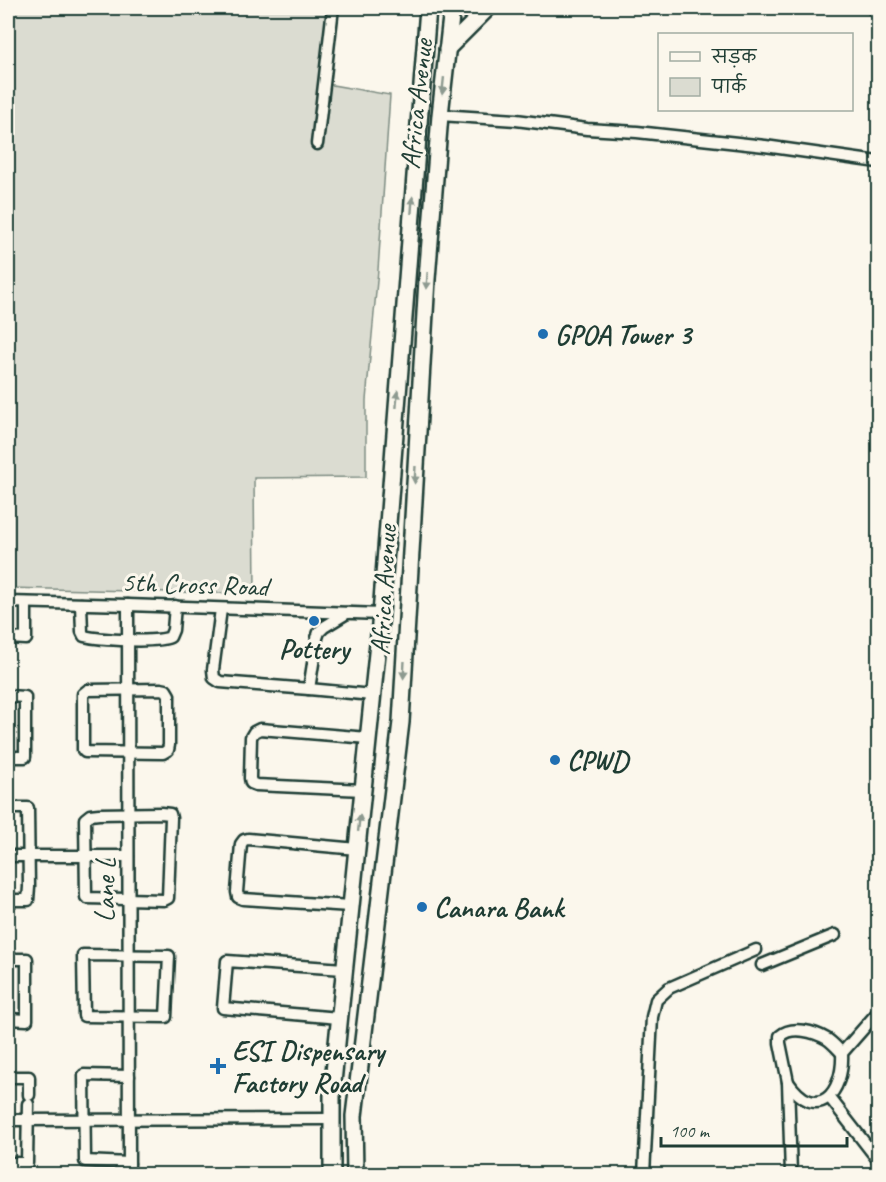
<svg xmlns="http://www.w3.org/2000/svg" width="886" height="1182" font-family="Caveat,'Playpen Sans Deva',sans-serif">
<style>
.green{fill:#dbdcd1;stroke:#7d8c82;stroke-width:1.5}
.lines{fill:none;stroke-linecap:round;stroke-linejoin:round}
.minor-casing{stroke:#1f3d34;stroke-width:15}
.tertiary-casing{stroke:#1f3d34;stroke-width:18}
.secondary-casing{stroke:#1f3d34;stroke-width:20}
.minor{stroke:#fbf7ec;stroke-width:10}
.tertiary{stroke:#fbf7ec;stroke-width:14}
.secondary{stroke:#fbf7ec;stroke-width:15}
.oneway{fill:#8d9a90}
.poi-dot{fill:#1f6fb2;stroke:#fbf7ec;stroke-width:2}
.labels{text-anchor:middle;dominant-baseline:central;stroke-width:6;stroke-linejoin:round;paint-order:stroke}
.street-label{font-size:28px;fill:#1f3d34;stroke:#fbf7ec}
.poi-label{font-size:28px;font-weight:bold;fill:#1f3d34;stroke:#fbf7ec;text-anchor:start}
</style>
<rect width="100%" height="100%" fill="#fbf7ec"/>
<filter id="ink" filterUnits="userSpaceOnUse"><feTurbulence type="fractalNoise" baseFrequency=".0167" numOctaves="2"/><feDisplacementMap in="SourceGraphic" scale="12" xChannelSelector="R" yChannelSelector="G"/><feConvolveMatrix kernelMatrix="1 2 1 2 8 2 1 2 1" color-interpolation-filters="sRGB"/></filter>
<g filter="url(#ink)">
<path class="green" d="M 8,8 L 329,8 L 327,84 L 390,95 L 378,270 L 366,400 L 366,477 L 254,478 L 255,594 L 8,588 Z"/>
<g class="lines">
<g class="minor-casing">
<g id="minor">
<path d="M 440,115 L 516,120 L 587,129 L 637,132 L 765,146 L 878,162"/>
<path d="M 317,144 L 333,8"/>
<path d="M 8,602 L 128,605 L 381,614"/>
<path d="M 81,604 L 82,632 L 84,636 C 100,640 157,643 170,637 L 173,630 L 175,606"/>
<path d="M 128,605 L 129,1174"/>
<path d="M 221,609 L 213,670 L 214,678 L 220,682 L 309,689 L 372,695"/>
<path d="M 8,638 L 26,639 L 26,603"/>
<path d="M 161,689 L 166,690 L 169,695 L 169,745 L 168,750 L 163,753 L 85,752 L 83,750 L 83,694 L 88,690 Z"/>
<path d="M 309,689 L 317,638 L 319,632 L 324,627 L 347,613"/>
<path d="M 8,696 L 25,697 L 25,757 L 8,757"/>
<path d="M 363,790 L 256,785 L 251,783 L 250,778 L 251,737 L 254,732 L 260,729 L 368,738"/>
<path d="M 8,808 L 28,808 L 29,887 L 28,900 L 8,900"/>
<path d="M 161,813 L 170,814 L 171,818 L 168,898 L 164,900 L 87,898 L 86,897 L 85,819 L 90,815 L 99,814 Z"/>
<path d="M 8,856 L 128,856"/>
<path d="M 350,906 L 243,899 L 238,897 L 237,892 L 241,844 L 244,840 L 248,839 L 357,849"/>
<path d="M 83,955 L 169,956 L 166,1017 L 84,1016 Z"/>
<path d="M 8,959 L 27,959 L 27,1020 L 8,1019"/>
<path d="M 762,965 L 835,935"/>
<path d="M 339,1018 L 223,1008 L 227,961 L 344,969"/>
<path d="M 129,1076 L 84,1075 L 85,1161 L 129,1163"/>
<path d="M 8,1077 L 29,1077 L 29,1095"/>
<path d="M 788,1082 C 817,1124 844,1093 842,1053 L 878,1012"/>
<path d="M 830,1098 L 878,1160"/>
<path d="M 8,1120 L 331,1119"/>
<path d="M 8,1163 L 27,1163 L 28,1104"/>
<path d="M 644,1174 L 652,1017 L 656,1000 L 669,988 L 756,950"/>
<path d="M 791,1174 L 788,1082 L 780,1043 L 780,1036 C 792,1025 815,1032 827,1039 C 833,1043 837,1048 842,1053"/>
</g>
</g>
<g class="tertiary-casing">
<path id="tertiary" d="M 874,8 L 878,8"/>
</g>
<g class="secondary-casing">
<g id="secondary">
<path d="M 447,49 L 488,8"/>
<path d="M 332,1174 L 332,1092 L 381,614 L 428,8"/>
<path d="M 355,1174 L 354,1116 L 401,722 L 427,279 L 440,115 L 452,8"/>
</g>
</g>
<use href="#minor" class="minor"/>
<use href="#tertiary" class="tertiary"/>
<use href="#secondary" class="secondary"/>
</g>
<defs><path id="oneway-solid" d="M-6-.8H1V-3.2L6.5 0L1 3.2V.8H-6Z" transform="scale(1.5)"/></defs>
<g class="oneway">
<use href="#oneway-solid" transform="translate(443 86) rotate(96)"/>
<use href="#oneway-solid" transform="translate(412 205) rotate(-86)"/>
<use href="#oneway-solid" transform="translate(427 281) rotate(94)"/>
<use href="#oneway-solid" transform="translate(397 399) rotate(-86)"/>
<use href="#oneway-solid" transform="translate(415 475) rotate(93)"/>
<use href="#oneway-solid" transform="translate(404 670) rotate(93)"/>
<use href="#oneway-solid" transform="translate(359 823) rotate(-84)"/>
</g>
</g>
<g class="poi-dot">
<circle cx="543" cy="334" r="6"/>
<circle cx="314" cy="621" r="6"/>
<circle cx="555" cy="760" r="6"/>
<circle cx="422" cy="907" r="6"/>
<path d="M215 1057h6v6h6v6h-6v6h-6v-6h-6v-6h6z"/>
</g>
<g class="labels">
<g class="street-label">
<text transform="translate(416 104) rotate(-84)">Africa Avenue</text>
<text transform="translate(195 584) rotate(2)">5th Cross Road</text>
<text transform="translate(383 590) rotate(-87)">Africa Avenue</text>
<text transform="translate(104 890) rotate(-90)">Lane L</text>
</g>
<g class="poi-label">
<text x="555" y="334">GPOA Tower 3</text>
<text x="314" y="648" text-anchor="middle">Pottery</text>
<text x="567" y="760">CPWD</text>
<text x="434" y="907">Canara Bank</text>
<text x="232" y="1050">ESI Dispensary<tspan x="232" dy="32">Factory Road</tspan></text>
</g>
</g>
<rect width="886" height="1182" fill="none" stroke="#fbf7ec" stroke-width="30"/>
<rect x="15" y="15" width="856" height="1152" fill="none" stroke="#1f3d34" stroke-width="2" filter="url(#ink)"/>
<rect x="658" y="33" width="195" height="78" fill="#fbf7ec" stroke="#a3ada2" stroke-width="1.5"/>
<rect x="670" y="52" width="30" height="9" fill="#fbf7ec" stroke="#a3ada2" stroke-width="1.5"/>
<text x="712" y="63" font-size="18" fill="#1f3d34">सड़क</text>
<rect x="670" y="78" width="30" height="18" fill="#dbdcd1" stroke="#a3ada2" stroke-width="1.5"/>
<text x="712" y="93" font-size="18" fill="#1f3d34">पार्क</text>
<path d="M661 1137v9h186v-9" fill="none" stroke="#1f3d34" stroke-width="3"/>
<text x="670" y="1137" font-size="18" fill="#1f3d34" stroke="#fbf7ec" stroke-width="4.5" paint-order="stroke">100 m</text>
</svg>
